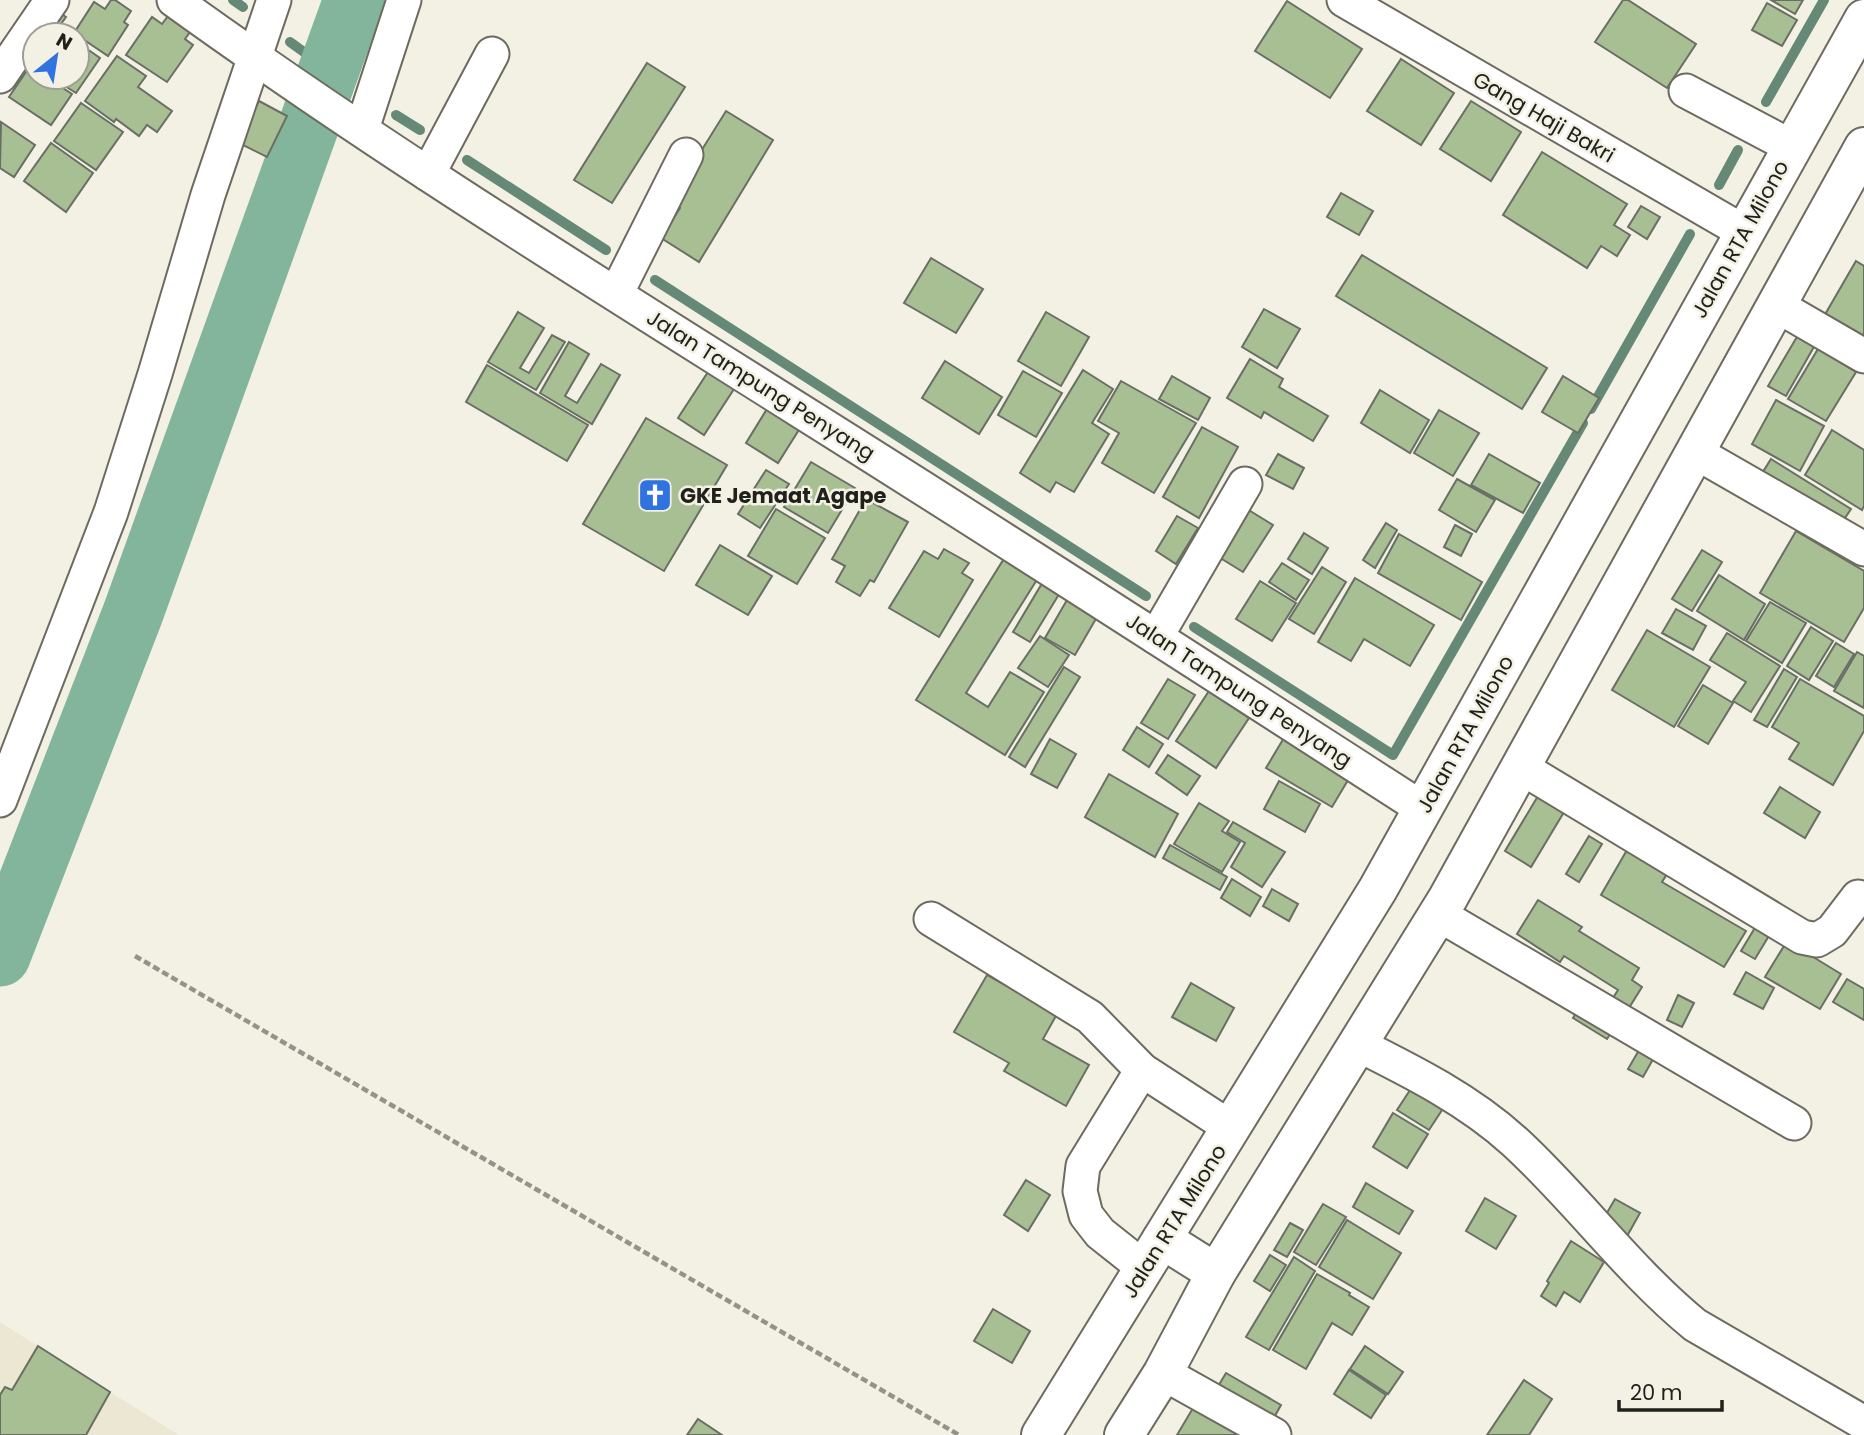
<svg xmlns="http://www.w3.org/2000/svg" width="1864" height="1435" font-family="Poppins,sans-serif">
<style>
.built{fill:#ebe7d3}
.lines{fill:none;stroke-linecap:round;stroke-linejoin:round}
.stream{stroke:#658976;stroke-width:10}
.river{stroke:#82b59c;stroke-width:61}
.building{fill:#a7bf93;stroke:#696f65;stroke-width:2}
.street-casing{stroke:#6d6b60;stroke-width:37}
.highway-casing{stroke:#6d6b60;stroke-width:42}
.path{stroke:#94938a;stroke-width:4.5;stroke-dasharray:7 3.5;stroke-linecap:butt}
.street{stroke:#fff;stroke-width:33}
.highway{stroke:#fff;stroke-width:38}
.labels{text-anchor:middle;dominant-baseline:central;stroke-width:5;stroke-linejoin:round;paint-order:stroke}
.street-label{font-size:21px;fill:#21211c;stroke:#f3f1e4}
.poi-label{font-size:21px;font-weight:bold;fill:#21211c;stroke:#f3f1e4;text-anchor:start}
</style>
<rect width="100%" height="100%" fill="#f3f1e4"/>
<path class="built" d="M 0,1322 L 110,1392 L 179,1435 L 0,1435 Z"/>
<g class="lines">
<g class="stream">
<path d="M 233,0 L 243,7"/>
<path d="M 290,42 L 347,83"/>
<path d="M 1766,102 L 1824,0"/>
<path d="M 396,115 L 420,130"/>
<path d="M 467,160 L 606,250"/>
<path d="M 1719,185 L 1738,150"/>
<path d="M 655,280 L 1146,596"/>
<path d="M 1591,409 L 1690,234"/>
<path d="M 1194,627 L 1393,755 L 1583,423"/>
</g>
<path class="river" d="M 0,956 L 133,613 L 354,0"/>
</g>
<g class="building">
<path d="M 111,0 L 115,0 L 131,11 L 124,22 L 128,25 L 108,56 L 74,33 L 94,2 L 105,9 Z"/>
<path d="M 1623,0 L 1628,0 L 1696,44 L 1667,88 L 1595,42 Z"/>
<path d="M 1771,0 L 1803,0 L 1795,14 Z"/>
<path d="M 1287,1 L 1362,49 L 1330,98 L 1255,51 Z"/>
<path d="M 1767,3 L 1797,20 L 1782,46 L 1752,30 Z"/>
<path d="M 54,9 L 66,17 L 53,35 L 36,35 Z"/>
<path d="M 168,16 L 190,32 L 185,39 L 193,45 L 167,82 L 126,55 L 152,17 L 162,24 Z"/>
<path d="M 77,42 L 100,58 L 76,93 L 51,77 L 77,77 Z"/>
<path d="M 117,56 L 146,76 L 138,87 L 172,111 L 157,132 L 147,125 L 139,136 L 116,119 L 114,122 L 85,101 Z"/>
<path d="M 1401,59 L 1454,93 L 1421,145 L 1367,111 Z"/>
<path d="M 647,63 L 685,87 L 612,203 L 574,180 Z"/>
<path d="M 30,66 L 35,69 L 35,77 L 46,77 L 72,94 L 51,125 L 9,97 Z"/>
<path d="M 259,101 L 287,116 L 267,157 L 237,142 Z"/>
<path d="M 1471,101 L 1521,132 L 1491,181 L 1440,149 Z"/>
<path d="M 81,103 L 123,132 L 96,170 L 54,141 Z"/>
<path d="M 726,111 L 773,140 L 699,262 L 661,238 L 680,208 L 670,201 Z"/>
<path d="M 1,122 L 35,145 L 14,177 L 0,168 Z"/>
<path d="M 51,143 L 93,173 L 66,212 L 24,181 Z"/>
<path d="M 1542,152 L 1627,204 L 1614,225 L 1630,235 L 1617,256 L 1601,246 L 1587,268 L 1503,215 Z"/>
<path d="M 1341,193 L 1373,211 L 1359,235 L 1327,217 Z"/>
<path d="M 1641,206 L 1660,217 L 1647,239 L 1628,227 Z"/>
<path d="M 1362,255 L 1547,368 L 1522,409 L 1336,296 Z"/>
<path d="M 931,258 L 983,289 L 956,333 L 904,303 Z"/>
<path d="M 1856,261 L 1864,266 L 1864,342 L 1823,318 Z"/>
<path d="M 1264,309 L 1300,329 L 1277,368 L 1242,347 Z"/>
<path d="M 518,312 L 544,328 L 520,368 L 529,373 L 552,335 L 565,342 L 536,390 L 488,362 Z"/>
<path d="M 1046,312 L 1089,337 L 1061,386 L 1018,361 Z"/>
<path d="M 1798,335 L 1815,345 L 1786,396 L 1768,386 Z"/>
<path d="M 569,342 L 589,354 L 565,396 L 577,403 L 601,364 L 620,375 L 592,424 L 540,393 Z"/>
<path d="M 1818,349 L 1856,372 L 1826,421 L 1788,399 Z"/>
<path d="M 1250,359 L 1283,379 L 1279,387 L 1328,416 L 1313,441 L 1264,412 L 1261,418 L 1227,398 Z"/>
<path d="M 945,361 L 1002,397 L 979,434 L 922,398 Z"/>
<path d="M 487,365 L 588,425 L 567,461 L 466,402 Z"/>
<path d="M 1083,370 L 1113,389 L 1092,423 L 1109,434 L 1074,492 L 1056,482 L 1050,492 L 1020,473 Z"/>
<path d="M 1023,371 L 1062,393 L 1036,437 L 998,415 Z"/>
<path d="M 708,372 L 734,389 L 704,435 L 678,418 Z"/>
<path d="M 1172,376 L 1210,398 L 1198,420 L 1159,399 Z"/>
<path d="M 1563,376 L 1599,398 L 1578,433 L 1542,412 Z"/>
<path d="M 1121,381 L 1196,423 L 1154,493 L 1102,463 L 1119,433 L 1098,421 Z"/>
<path d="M 1380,390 L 1429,420 L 1410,453 L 1361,423 Z"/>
<path d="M 1776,400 L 1824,426 L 1800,471 L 1752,444 Z"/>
<path d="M 770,404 L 802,425 L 778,463 L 746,443 Z"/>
<path d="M 1439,410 L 1479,433 L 1453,476 L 1414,453 Z"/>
<path d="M 646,418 L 727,465 L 664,571 L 583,524 Z"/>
<path d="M 1202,427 L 1238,447 L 1199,518 L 1163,497 Z"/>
<path d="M 1832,430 L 1864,450 L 1864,506 L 1862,510 L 1805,475 Z"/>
<path d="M 1278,454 L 1304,468 L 1293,489 L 1266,475 Z"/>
<path d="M 1489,454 L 1540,483 L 1523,513 L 1471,485 Z"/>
<path d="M 1771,459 L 1851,509 L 1841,524 L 1761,475 Z"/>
<path d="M 811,462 L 855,488 L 828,533 L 784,507 Z"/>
<path d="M 766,470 L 789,484 L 760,528 L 738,514 Z"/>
<path d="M 1457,479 L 1495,500 L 1476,532 L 1439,510 Z"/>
<path d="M 866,499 L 908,522 L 874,582 L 870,580 L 860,596 L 836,582 L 845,566 L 832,559 Z"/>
<path d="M 776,509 L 825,538 L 797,584 L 748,556 Z"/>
<path d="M 1247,509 L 1273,525 L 1243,572 L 1217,556 Z"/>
<path d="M 1177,516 L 1198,528 L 1176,564 L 1156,551 Z"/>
<path d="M 1386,523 L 1397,530 L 1375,568 L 1363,560 Z"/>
<path d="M 1455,525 L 1472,534 L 1461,556 L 1444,547 Z"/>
<path d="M 1796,531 L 1864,571 L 1864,608 L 1844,642 L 1760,593 Z"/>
<path d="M 1304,533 L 1328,548 L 1312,574 L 1288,559 Z"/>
<path d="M 1399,534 L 1482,582 L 1461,620 L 1378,573 Z"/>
<path d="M 720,545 L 772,576 L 748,615 L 696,585 Z"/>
<path d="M 944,549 L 969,563 L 962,573 L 973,580 L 939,637 L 889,608 L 924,551 L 938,559 Z"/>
<path d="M 1010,549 L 1043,570 L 966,693 L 988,707 L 1010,672 L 1044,692 L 1005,755 L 916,700 Z"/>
<path d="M 1702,550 L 1722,562 L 1692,611 L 1672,599 Z"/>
<path d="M 1282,563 L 1309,580 L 1296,600 L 1269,582 Z"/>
<path d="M 1322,567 L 1346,582 L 1314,634 L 1289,619 Z"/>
<path d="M 1047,575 L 1064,586 L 1030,642 L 1013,632 Z"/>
<path d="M 1719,575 L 1765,604 L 1744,640 L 1697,611 Z"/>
<path d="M 1355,578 L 1434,625 L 1410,666 L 1364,639 L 1351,661 L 1318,642 Z"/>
<path d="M 1260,581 L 1296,603 L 1272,641 L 1236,619 Z"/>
<path d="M 1071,593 L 1101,610 L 1075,655 L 1045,638 Z"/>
<path d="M 1770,602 L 1806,623 L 1782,663 L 1746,641 Z"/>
<path d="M 1676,609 L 1706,626 L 1693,650 L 1662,633 Z"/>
<path d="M 1811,627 L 1833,641 L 1809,680 L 1787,666 Z"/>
<path d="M 1647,630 L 1710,667 L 1674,727 L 1612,690 Z"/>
<path d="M 1727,633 L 1780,666 L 1751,712 L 1733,701 L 1746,682 L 1710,660 Z"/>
<path d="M 1040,636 L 1069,655 L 1048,687 L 1018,668 Z"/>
<path d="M 1836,643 L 1854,654 L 1834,687 L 1816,676 Z"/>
<path d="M 1857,652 L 1864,656 L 1864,708 L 1834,691 Z"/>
<path d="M 1064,667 L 1080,677 L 1025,767 L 1009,757 Z"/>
<path d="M 1784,669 L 1797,677 L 1767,727 L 1754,720 Z"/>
<path d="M 1168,679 L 1195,695 L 1168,739 L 1141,723 Z"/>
<path d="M 1800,679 L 1864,716 L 1864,731 L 1833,785 L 1789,759 L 1799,743 L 1772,727 Z"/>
<path d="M 1703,685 L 1733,703 L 1708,744 L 1678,726 Z"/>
<path d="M 1209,691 L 1249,718 L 1216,768 L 1176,741 Z"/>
<path d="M 1137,727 L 1163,744 L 1149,767 L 1123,750 Z"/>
<path d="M 1288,731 L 1354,770 L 1332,807 L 1266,768 Z"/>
<path d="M 1050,739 L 1076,754 L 1057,788 L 1031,774 Z"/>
<path d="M 1168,755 L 1200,776 L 1187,795 L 1156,773 Z"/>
<path d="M 1109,774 L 1178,814 L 1155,857 L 1085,817 Z"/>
<path d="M 1279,781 L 1320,804 L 1305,832 L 1264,809 Z"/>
<path d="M 1780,787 L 1820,812 L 1805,838 L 1764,813 Z"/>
<path d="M 1541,791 L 1567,807 L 1531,867 L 1505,851 Z"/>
<path d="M 1199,803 L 1229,821 L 1222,831 L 1240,842 L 1222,872 L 1174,844 Z"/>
<path d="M 1233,822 L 1285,852 L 1262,887 L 1231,867 L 1245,843 L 1227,832 Z"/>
<path d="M 1589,836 L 1602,844 L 1579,882 L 1566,874 Z"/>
<path d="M 1631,843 L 1672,866 L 1662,882 L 1746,931 L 1724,967 L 1601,895 Z"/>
<path d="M 1170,845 L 1227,877 L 1220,890 L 1163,858 Z"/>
<path d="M 1232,879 L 1261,897 L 1250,916 L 1221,898 Z"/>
<path d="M 1272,889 L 1298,904 L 1289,921 L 1263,906 Z"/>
<path d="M 1538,900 L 1582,927 L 1579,931 L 1639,968 L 1632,980 L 1642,987 L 1627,1011 L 1611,1001 L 1618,990 L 1564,956 L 1560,962 L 1517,934 Z"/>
<path d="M 1759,921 L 1773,929 L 1755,959 L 1741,951 Z"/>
<path d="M 1787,941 L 1841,974 L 1820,1009 L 1765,977 Z"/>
<path d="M 1746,972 L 1774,988 L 1763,1009 L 1734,994 Z"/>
<path d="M 987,975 L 1057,1014 L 1043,1039 L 1089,1065 L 1066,1106 L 1004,1071 L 1009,1063 L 954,1032 Z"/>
<path d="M 1847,979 L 1864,989 L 1864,1020 L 1833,1002 Z"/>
<path d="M 1191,983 L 1234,1008 L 1216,1041 L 1172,1017 Z"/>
<path d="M 1678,995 L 1694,1003 L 1682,1027 L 1667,1020 Z"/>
<path d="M 1579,1008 L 1614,1028 L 1607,1039 L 1573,1018 Z"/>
<path d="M 1642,1045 L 1656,1054 L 1643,1077 L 1628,1069 Z"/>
<path d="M 1412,1087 L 1444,1107 L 1429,1130 L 1397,1110 Z"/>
<path d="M 1393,1113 L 1428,1134 L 1407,1168 L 1373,1147 Z"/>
<path d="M 1026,1180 L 1050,1195 L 1028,1231 L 1004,1215 Z"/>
<path d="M 1366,1183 L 1413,1211 L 1399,1234 L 1353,1207 Z"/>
<path d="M 1485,1198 L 1516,1216 L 1496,1249 L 1466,1231 Z"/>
<path d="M 1615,1199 L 1640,1213 L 1626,1238 L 1601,1223 Z"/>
<path d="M 1323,1204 L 1346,1217 L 1316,1265 L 1294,1252 Z"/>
<path d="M 1347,1220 L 1401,1253 L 1373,1299 L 1319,1267 Z"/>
<path d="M 1290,1223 L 1303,1230 L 1287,1257 L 1274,1250 Z"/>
<path d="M 1571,1241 L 1604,1262 L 1580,1302 L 1564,1292 L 1556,1306 L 1541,1296 L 1549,1283 L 1547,1281 Z"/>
<path d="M 1270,1255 L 1286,1265 L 1270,1291 L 1254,1281 Z"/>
<path d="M 1294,1257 L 1315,1271 L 1269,1350 L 1246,1337 Z"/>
<path d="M 1317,1274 L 1350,1293 L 1349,1295 L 1369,1307 L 1352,1335 L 1332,1323 L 1306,1369 L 1273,1350 Z"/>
<path d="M 993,1309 L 1030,1331 L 1012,1363 L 974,1341 Z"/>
<path d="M 38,1346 L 110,1392 L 86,1435 L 0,1435 L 0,1395 L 5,1387 L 12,1390 Z"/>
<path d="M 1365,1346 L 1403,1372 L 1388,1394 L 1350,1369 Z"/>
<path d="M 1349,1370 L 1386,1395 L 1371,1418 L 1334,1394 Z"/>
<path d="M 1226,1373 L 1281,1405 L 1267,1430 L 1211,1398 Z"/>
<path d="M 1524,1380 L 1552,1399 L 1529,1435 L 1487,1435 Z"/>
<path d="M 1193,1408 L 1238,1435 L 1177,1435 Z"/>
<path d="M 698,1419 L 722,1435 L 687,1435 Z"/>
</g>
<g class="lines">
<g class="street-casing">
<g id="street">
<path d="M 174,0 C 376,146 588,277 799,410 C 1008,541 1215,675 1423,809"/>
<path d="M 1344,0 L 1744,232"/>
<path d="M 0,76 L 52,0"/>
<path d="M 1686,91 L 1792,147"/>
<path d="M 362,129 L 404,0"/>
<path d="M 428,174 L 492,54"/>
<path d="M 616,294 L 686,155"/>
<path d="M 1776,305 L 1864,356"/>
<path d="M 1695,452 L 1864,549"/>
<path d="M 1156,637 L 1245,484"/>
<path d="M 1522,768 L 1802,937 L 1817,940 L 1832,931 L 1858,897"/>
<path d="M 0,800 L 111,512 L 155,374 L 208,195 L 274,0"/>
<path d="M 1438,914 L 1794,1123"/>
<path d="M 931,919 L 1090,1017 L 1142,1070 L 1231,1128"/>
<path d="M 1357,1044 C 1413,1072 1469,1100 1515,1142 C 1578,1200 1629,1271 1695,1325 L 1864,1423"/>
<path d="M 1142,1070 L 1083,1166 L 1080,1191 L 1086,1215 L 1100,1233 L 1144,1268"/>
<path d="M 1163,1373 L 1274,1435"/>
</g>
</g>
<g class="highway-casing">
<g id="highway">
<path d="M 1162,1239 L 1216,1273"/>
<path d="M 1041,1435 L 1378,889 L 1864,19"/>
<path d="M 1124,1435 L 1163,1373 L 1216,1273 L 1448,898 L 1864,147"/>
</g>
</g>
<path class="path" d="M 135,956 L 959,1435"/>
<use href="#street" class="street"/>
<use href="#highway" class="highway"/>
</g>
<defs>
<g id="church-square" transform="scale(1.75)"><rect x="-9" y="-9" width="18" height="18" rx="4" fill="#3072df" stroke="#f3f1e4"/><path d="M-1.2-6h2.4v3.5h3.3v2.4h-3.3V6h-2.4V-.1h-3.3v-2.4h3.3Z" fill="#fff"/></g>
</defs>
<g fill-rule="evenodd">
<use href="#church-square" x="655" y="495"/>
</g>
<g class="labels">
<g class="street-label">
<text transform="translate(1544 117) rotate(30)">Gang Haji Bakri</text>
<text transform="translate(1740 239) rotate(-61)">Jalan RTA Milono</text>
<text transform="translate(761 385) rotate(32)">Jalan Tampung Penyang</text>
<text transform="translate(1239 690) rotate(33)">Jalan Tampung Penyang</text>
<text transform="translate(1465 734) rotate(-61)">Jalan RTA Milono</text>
<text transform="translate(1174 1221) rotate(-58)">Jalan RTA Milono</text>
</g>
<g class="poi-label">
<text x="680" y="495">GKE Jemaat Agape</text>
</g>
</g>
<g transform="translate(56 56) rotate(30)"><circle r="33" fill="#f3f1e4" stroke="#9f9e94" stroke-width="2"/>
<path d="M0-5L12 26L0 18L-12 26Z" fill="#3072df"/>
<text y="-10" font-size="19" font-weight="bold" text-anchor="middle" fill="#21211c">N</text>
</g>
<path d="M1619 1400v10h103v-10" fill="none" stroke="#21211c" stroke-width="3.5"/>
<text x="1630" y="1400" font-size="21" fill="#21211c" stroke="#f3f1e4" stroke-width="5" paint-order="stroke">20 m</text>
</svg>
